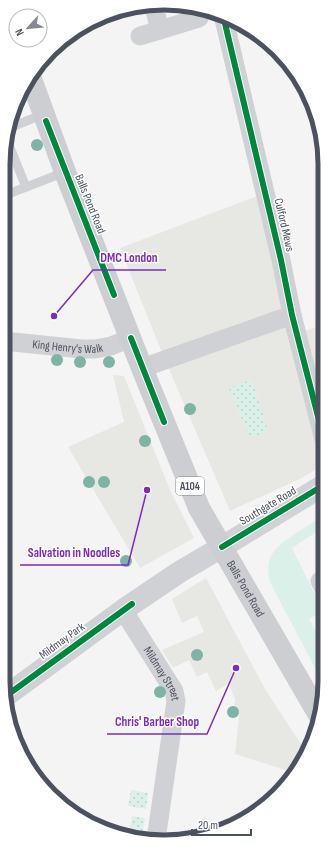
<svg xmlns="http://www.w3.org/2000/svg" width="328" height="845" font-family="'Sofia Sans Condensed',sans-serif">
<style>
.commercial{fill:#e7e7e3}
.grass{fill:url(#grass-dots)}
.garden{fill:#dbf0e9}
.lines{fill:none;stroke-linecap:round;stroke-linejoin:round}
.service{stroke:#d0d1d4;stroke-width:9}
.minor{stroke:#d0d1d4;stroke-width:19}
.tertiary{stroke:#d0d1d4;stroke-width:22}
.secondary{stroke:#d1d2d5;stroke-width:22}
.primary{stroke:#ccced1;stroke-width:22}
.cycleway-casing{stroke:#fff;stroke-width:8}
.cycleway{stroke:#00873e;stroke-width:6}
.tree{fill:#7fb3a6}
.labels{text-anchor:middle;dominant-baseline:central;stroke-width:3;stroke-linejoin:round;paint-order:stroke}
.shield{fill:#fff;stroke:#82858f;stroke-width:1}
.shield-label{font-size:11px;font-weight:bold;fill:#4c515f}
.street-label{font-size:12px;fill:#4c515f;stroke:#fff}
.rim{fill:none;stroke:#4c515f;stroke-width:5}
.leader{fill:none;stroke:#7b2cbf;stroke-width:1.5}
.callout-dot{fill:#7b2cbf;stroke:#fff;stroke-width:1.5}
.callout-label{font-size:13px;text-anchor:middle;font-weight:bold;fill:#7b2cbf;stroke:#fff;stroke-width:3;stroke-linejoin:round;paint-order:stroke}
</style>
<defs>
<pattern id="grass-dots" width="8" height="8" patternUnits="userSpaceOnUse"><rect width="8" height="8" fill="#dbf0e9"/><path d="M2 2h.1M6 6h.1" fill="none" stroke="#bed0ca" stroke-width="1.8" stroke-linecap="round"/></pattern>
</defs>
<rect width="100%" height="100%" fill="#f4f4f4"/>
<g class="commercial">
<path d="M 257,196 L 305,331 L 324,324 L 324,464 L 302,478 L 230,511 L 163,355 L 120,248 Z"/>
<path d="M 113,375 L 124,376 L 170,490 L 194,538 L 140,568 L 68,447 L 124,422 Z"/>
<path d="M 206,578 L 265,689 L 306,752 L 295,773 L 235,754 L 239,716 L 233,715 L 235,700 L 229,683 L 216,691 L 207,672 L 197,677 L 189,660 L 173,668 L 162,650 L 204,632 L 197,616 L 182,623 L 172,599 Z"/>
</g>
<g class="grass">
<path d="M 252,380 L 268,431 L 250,438 L 229,388 Z"/>
<path d="M 131,790 L 148,793 L 146,809 L 128,806 Z"/>
<path d="M 132,816 L 145,818 L 141,840 L 129,836 Z"/>
</g>
<path class="garden" d="M 325,515 L 325,526 L 292,548 L 323,611 L 309,619 L 325,649 L 324,685 L 270,582 C 264,556 275,547 295,534 C 305,527 315,521 325,515 Z"/>
<g class="lines">
<g class="service">
<path d="M 9,128 L 44,114"/>
<path d="M 7,140 L 26,187"/>
<path d="M 3,196 L 65,172"/>
</g>
<g class="minor">
<path d="M 153,3 L 160,30 L 199,18"/>
<path d="M 223,15 L 281,260 L 292,315 L 324,440"/>
<path d="M 140,36 L 160,30"/>
<path id="s1" d="M 3,341 L 82,349 L 95,349 L 111,346 L 131,338"/>
<path d="M 142,368 L 292,315"/>
<path d="M 320,581 L 325,591"/>
<path id="s2" d="M 123,610 L 174,691 L 176,701 L 156,840"/>
</g>
<path class="tertiary" d="M 6,696 L 123,610 L 181,571 L 222,547"/>
<path class="secondary" d="M 222,547 L 324,485"/>
<path class="primary" id="s3" d="M 31,79 L 65,172 L 142,368 L 199,508 L 319,715"/>
<g class="cycleway-casing">
<g id="cycleway">
<path d="M 223,15 L 281,260 L 292,315 L 324,440"/>
<path d="M 46,121 L 114,295"/>
<path d="M 131,338 L 164,422"/>
<path d="M 222,547 L 324,485"/>
<path d="M 6,696 L 132,604"/>
</g>
</g>
<use href="#cycleway" class="cycleway"/>
</g>
<g class="tree">
<circle cx="37" cy="145" r="6"/>
<circle cx="57" cy="360" r="6"/>
<circle cx="80" cy="362" r="6"/>
<circle cx="109" cy="362" r="6"/>
<circle cx="190" cy="409" r="6"/>
<circle cx="145" cy="441" r="6"/>
<circle cx="89" cy="482" r="6"/>
<circle cx="104" cy="482" r="6"/>
<circle cx="126" cy="561" r="6"/>
<circle cx="197" cy="655" r="6"/>
<circle cx="160" cy="692" r="6"/>
<circle cx="233" cy="712" r="6"/>
</g>
<g class="labels">
<rect class="shield" x="176" y="477" width="28" height="18" rx="3"/>
<g class="shield-label">
<text x="190" y="486">A104</text>
</g>
<g class="street-label">
<text transform="translate(90 204) rotate(68)">Balls Pond Road</text>
<text transform="translate(284 225) rotate(77)">Culford Mews</text>
<text stroke="none"><textPath href="#s1" startOffset="65">King Henry's Walk</textPath></text>
<text transform="translate(268 506) rotate(-31)">Southgate Road</text>
<text stroke="none"><textPath href="#s3" startOffset="554">Balls Pond Road</textPath></text>
<text transform="translate(62 641) rotate(-36)">Mildmay Park</text>
<text stroke="none"><textPath href="#s2" startOffset="75">Mildmay Street</textPath></text>
</g>
</g>
<path d="M0 0H328V845H0ZM164 10H164A154 154 0 0 1 318 164V681A154 154 0 0 1 164 835H164A154 154 0 0 1 10 681V164A154 154 0 0 1 164 10Z" fill="#fff" fill-rule="evenodd"/>
<path class="rim" d="M164 10H164A154 154 0 0 1 318 164V681A154 154 0 0 1 164 835H164A154 154 0 0 1 10 681V164A154 154 0 0 1 164 10Z"/>
<path class="leader" d="M54 316L93 270H166M147 490L128 565H20M236 668L207 734H107"/>
<g class="callout-dot">
<circle cx="54" cy="316" r="4"/>
<circle cx="147" cy="490" r="4"/>
<circle cx="236" cy="668" r="4"/>
</g>
<g class="callout-label">
<text x="129" y="262">DMC London</text>
<text x="74" y="557">Salvation in Noodles</text>
<text x="157" y="726">Chris' Barber Shop</text>
</g>
<g transform="translate(28 28) rotate(243)"><circle r="19" fill="#ffffff" stroke="#b7b9bf"/>
<path d="M0-3L7 15L0 10L-7 15Z" fill="#878a93"/>
<text y="-6" font-size="11" font-weight="bold" text-anchor="middle" fill="#4c515f">N</text>
</g>
<path d="M192 829v6h59v-6" fill="none" stroke="#4c515f" stroke-width="2"/>
<text x="198" y="829" font-size="12" fill="#4c515f" stroke="#ffffff" stroke-width="3" paint-order="stroke">20 m</text>
</svg>
